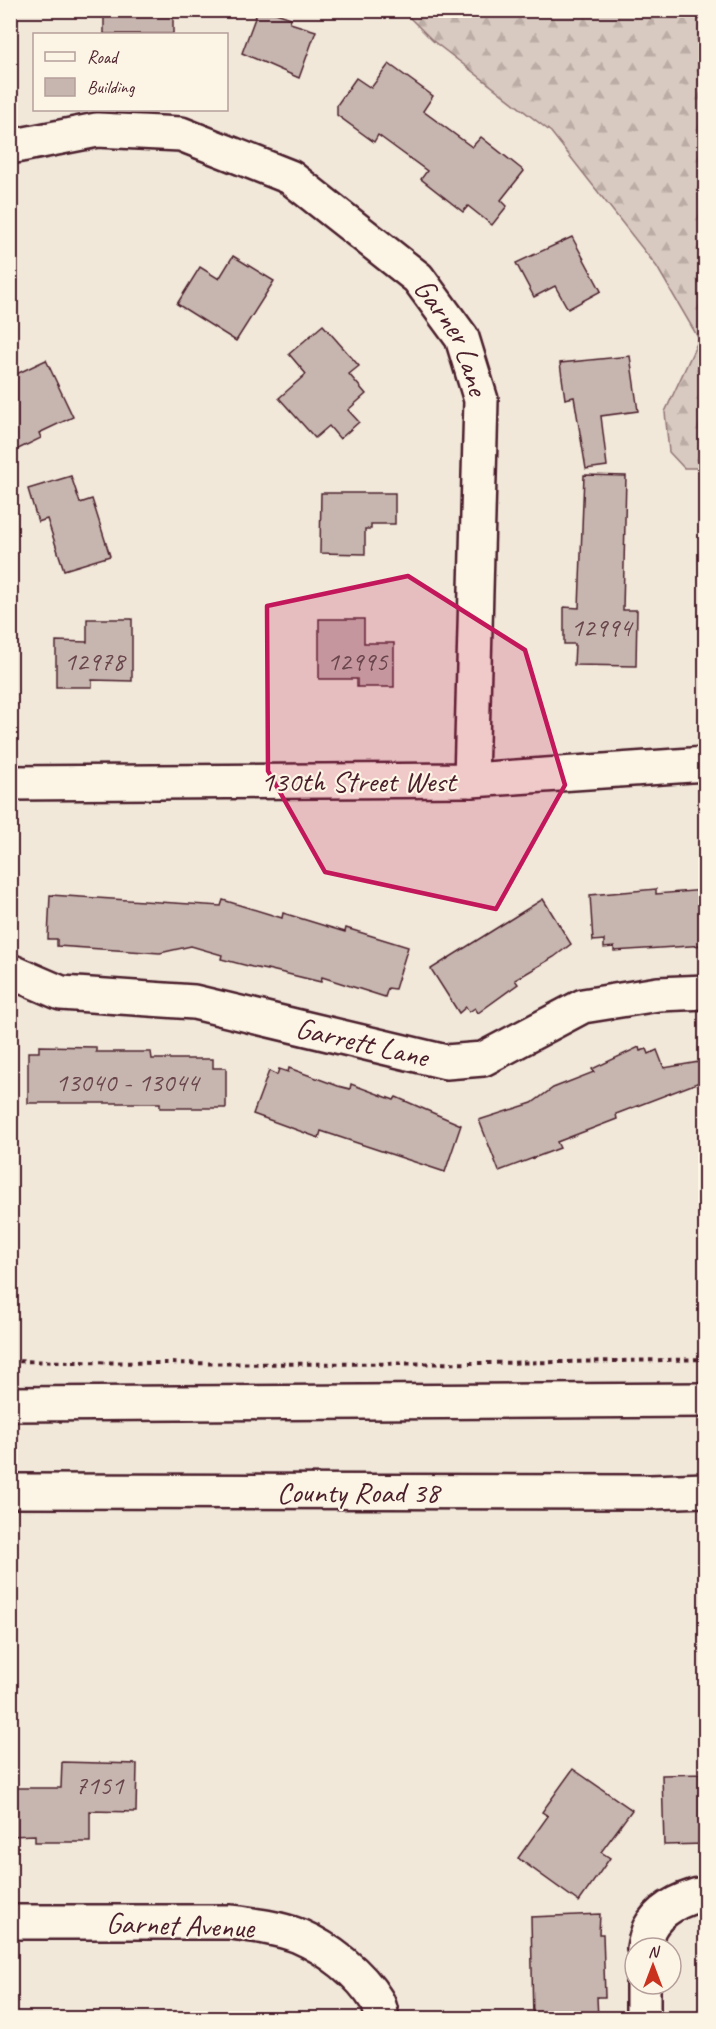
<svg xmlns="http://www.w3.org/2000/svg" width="716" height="2029" font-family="Caveat,sans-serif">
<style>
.forest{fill:url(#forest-firs);stroke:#917476;stroke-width:1.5}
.building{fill:#c7b6af;stroke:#4a1f2b;stroke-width:1.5}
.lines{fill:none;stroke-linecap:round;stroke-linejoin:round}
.minor-casing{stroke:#4a1f2b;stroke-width:38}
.secondary-casing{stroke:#4a1f2b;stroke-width:38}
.path{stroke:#4a1f2b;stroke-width:4;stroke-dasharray:4.5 4.5;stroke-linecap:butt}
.minor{stroke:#fcf5e5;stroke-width:33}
.secondary{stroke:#fcf5e5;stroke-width:33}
.marked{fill:#c2185b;fill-opacity:0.2;stroke:#c2185b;stroke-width:4.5;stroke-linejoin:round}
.labels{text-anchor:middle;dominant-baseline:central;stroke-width:4.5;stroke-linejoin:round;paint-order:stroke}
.number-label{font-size:27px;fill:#69454c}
.street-label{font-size:30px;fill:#4a1f2b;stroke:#fcf5e5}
</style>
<defs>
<pattern id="forest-firs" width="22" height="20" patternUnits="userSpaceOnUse" patternTransform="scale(1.5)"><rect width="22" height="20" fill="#d8cac0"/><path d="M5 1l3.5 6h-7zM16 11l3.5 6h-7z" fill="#bbada5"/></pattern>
</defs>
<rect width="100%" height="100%" fill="#f1e8da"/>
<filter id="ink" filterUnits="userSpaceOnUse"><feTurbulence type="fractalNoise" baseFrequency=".0167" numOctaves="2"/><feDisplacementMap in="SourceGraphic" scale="12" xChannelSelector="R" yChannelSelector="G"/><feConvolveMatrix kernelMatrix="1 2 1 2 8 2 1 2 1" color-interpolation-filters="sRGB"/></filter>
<g filter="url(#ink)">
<path class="forest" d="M 403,11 L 705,11 L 705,468 L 684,468 L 669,452 L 665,412 L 699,339 L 657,267 L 551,132 L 433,41 Z"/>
<g class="building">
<rect x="104" y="10" width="69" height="24"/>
<path d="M 258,10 L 267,10 L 291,18 L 290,23 L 316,31 L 299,78 L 242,53 Z"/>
<path d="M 389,64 L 433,96 L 423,111 L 472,147 L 481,137 L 524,171 L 501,200 L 507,206 L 492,225 L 468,206 L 463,212 L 421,179 L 427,171 L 378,135 L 374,142 L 337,115 L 337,105 L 356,78 L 371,88 Z"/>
<path d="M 572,237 L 601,291 L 568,309 L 555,286 L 534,297 L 516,263 Z"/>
<path d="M 233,256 L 274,281 L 236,341 L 177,304 L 200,267 L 219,279 Z"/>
<path d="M 323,325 L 359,366 L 349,374 L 366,394 L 348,410 L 359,422 L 340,439 L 329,426 L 315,438 L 279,398 L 306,374 L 289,354 Z"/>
<path d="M 630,356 L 638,411 L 601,416 L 607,466 L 586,469 L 574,397 L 565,399 L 560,363 Z"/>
<path d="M 46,360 L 73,417 L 39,433 L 41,438 L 10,453 L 10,377 Z"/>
<path d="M 584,475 L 626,476 L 623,610 L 637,610 L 636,666 L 574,665 L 575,644 L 564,644 L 564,607 L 579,608 Z"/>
<path d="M 71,476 L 80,503 L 92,499 L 110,556 L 64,570 L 47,519 L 38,522 L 28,489 Z"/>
<path d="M 321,493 L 395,493 L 395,524 L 371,524 L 371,529 L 365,529 L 365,554 L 320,553 Z"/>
<path d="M 87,619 L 132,619 L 132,681 L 92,680 L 92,687 L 56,687 L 56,641 L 87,642 Z"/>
<path d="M 319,619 L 364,619 L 364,643 L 394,643 L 394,687 L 357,687 L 357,679 L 319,679 Z"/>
<path d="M 656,889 L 656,894 L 705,890 L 705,945 L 614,951 L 614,947 L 604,948 L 604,940 L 593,941 L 590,895 Z"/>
<path d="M 50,895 L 221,906 L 223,900 L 282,918 L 283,913 L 345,932 L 346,928 L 408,947 L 395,989 L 388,988 L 385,997 L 322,977 L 321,982 L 267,969 L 267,970 L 252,967 L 221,959 L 222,955 L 191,946 L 160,953 L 57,946 L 57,939 L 48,939 Z"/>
<path d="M 543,899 L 571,944 L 554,957 L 515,980 L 518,984 L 478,1013 L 475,1008 L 469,1012 L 466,1007 L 459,1013 L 431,969 Z"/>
<path d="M 39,1046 L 96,1047 L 96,1052 L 151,1052 L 152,1059 L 213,1059 L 213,1068 L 226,1068 L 226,1108 L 160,1108 L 160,1103 L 28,1103 L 28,1052 L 39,1052 Z"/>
<path d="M 639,1047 L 640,1051 L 647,1049 L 649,1054 L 657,1050 L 664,1068 L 705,1061 L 705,1080 L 616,1114 L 617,1119 L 557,1142 L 560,1148 L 499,1171 L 479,1120 L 532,1103 L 553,1088 L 594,1072 L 592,1069 Z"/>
<path d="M 289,1068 L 338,1086 L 350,1089 L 351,1084 L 394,1100 L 396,1097 L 461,1125 L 445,1172 L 321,1131 L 319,1138 L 253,1114 L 269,1071 L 277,1075 L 279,1069 L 288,1072 Z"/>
<path d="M 62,1762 L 137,1764 L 136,1812 L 90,1811 L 90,1842 L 35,1842 L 35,1835 L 10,1836 L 10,1788 L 61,1788 Z"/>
<path d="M 573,1769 L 632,1810 L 601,1852 L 610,1858 L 579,1902 L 518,1858 L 548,1816 L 542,1812 Z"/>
<path d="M 705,1774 L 705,1844 L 664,1845 L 662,1775 Z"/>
<path d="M 600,1914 L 599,1934 L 603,1934 L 605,1997 L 597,1997 L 598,2019 L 533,2019 L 531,1917 Z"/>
</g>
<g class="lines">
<g class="minor-casing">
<g id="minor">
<path id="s1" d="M 10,147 L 97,130 L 181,134 L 290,177 L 418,278 L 462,338 L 481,400 L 471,780"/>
<path d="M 10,783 L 471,780 L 706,764"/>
<path d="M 10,971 L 61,993 L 194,1002 L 446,1062 L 483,1059 L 583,1006 L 658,994 L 706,992"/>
<path d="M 10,1922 L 231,1922 C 254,1925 278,1928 299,1936 C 329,1949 360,1973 377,2001 C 380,2006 381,2013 382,2018"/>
<path d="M 644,1948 C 645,1942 647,1935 649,1929 C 660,1908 684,1898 706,1893"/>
<path d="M 643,2018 L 643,1984"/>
</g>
</g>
<g class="secondary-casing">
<g id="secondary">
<path d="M 10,1404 L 706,1400"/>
<path d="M 10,1491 L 651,1492 L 706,1490"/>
</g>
</g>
<path class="path" d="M 10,1361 C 242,1365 474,1365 706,1359"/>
<use href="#minor" class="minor"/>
<use href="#secondary" class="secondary"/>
</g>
</g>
<path class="marked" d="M 408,576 L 525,650 L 565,785 L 496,909 L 325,872 L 268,771 L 267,606 Z"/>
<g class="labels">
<g class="number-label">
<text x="601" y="627">12994</text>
<text x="94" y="661">12978</text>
<text x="357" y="661">12995</text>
<text x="127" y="1082">13040 - 13044</text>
<text x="99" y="1785">7151</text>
</g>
<g class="street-label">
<text stroke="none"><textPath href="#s1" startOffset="522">Garner Lane</textPath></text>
<text x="358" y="781">130th Street West</text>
<text transform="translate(362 1042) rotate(13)">Garrett Lane</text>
<text x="358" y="1492">County Road 38</text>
<text transform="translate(180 1925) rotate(2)">Garnet Avenue</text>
</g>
</g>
<rect width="716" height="2029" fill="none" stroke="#fcf5e5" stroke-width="36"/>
<rect x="18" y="18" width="680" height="1993" fill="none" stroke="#4a1f2b" stroke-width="2" filter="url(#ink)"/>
<rect x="33" y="33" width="195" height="78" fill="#fcf5e5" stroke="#b59f9b" stroke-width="1.5"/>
<rect x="45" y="52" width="30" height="9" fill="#fcf5e5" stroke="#b59f9b" stroke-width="1.5"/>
<text x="87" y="63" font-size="18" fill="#4a1f2b">Road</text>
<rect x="45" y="78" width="30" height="18" fill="#c7b6af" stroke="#b59f9b" stroke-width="1.5"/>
<text x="87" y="93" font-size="18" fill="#4a1f2b">Building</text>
<g transform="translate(653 1966)"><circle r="28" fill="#fcf5e5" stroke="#b59f9b" stroke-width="1.5"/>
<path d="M0-4.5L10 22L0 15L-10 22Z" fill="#c8321e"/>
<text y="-9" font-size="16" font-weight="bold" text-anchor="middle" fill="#4a1f2b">N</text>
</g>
</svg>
